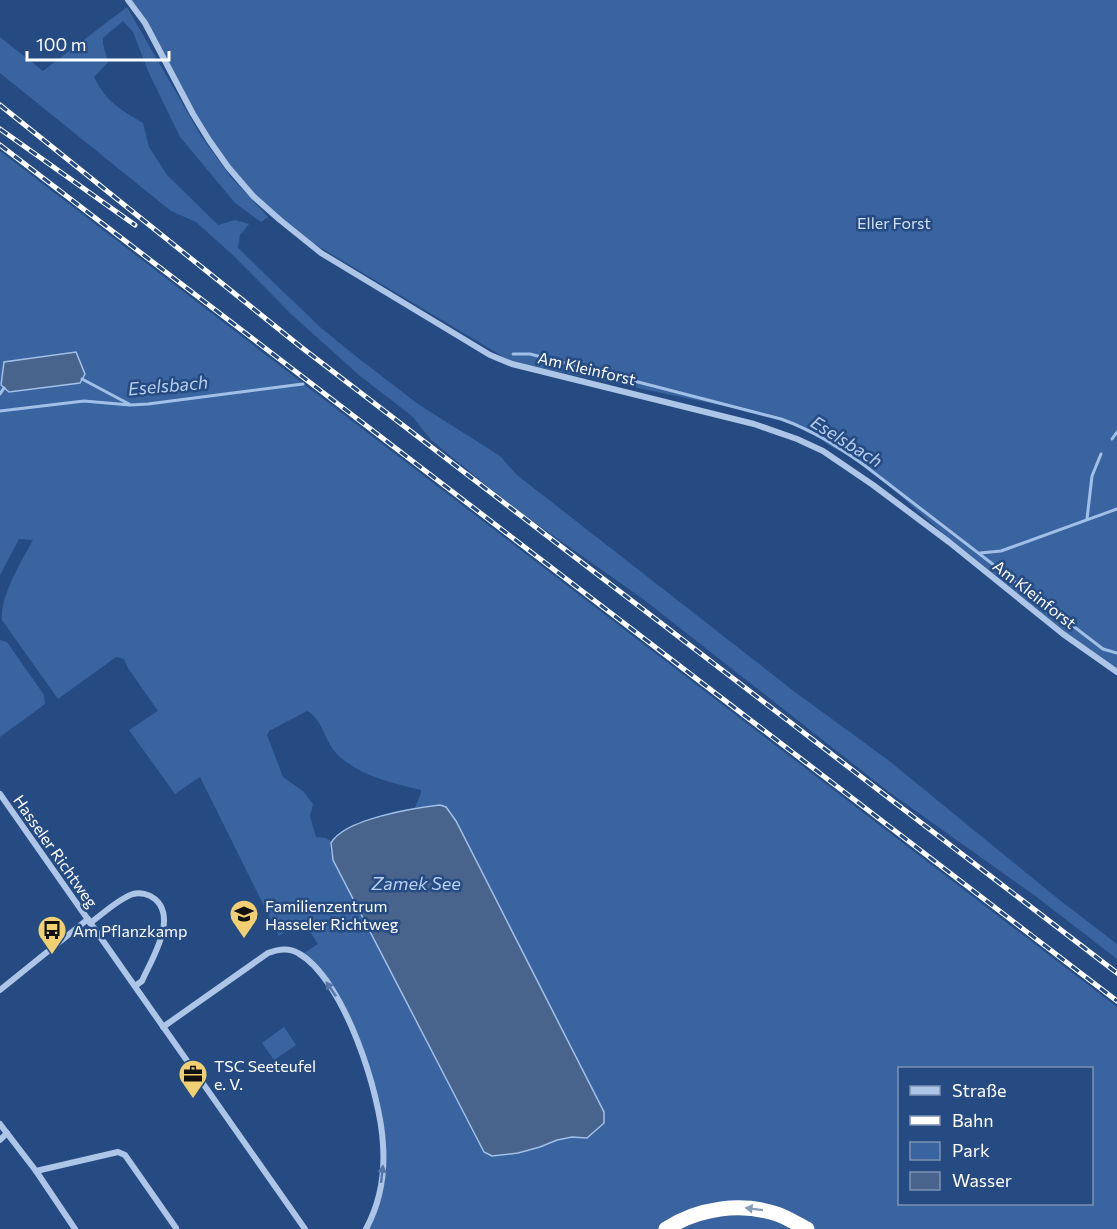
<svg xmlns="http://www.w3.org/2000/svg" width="1117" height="1229" font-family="Commissioner,sans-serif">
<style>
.green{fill:#3964a0;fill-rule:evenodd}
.water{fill:#49648c;stroke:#a1c0e8;stroke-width:1.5}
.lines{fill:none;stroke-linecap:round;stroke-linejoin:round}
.stream{stroke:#a1c0e8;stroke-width:3}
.minor{stroke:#adc5e7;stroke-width:6}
.motorway{stroke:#fff;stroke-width:15}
.rail-casing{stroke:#fff;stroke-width:5}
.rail{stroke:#254b82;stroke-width:3;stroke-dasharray:9;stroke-linecap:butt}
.oneway{fill:#5576a5}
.oneway2{fill:#879cba}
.labels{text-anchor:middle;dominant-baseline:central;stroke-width:5;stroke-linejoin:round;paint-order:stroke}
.park-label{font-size:16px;fill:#d0e0f6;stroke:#254b82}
.street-label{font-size:16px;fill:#fff;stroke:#254b82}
.poi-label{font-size:16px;fill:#fff;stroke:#254b82;text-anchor:start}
.water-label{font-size:18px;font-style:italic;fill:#b8cfef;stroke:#254b82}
</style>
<rect width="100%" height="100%" fill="#254b82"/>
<g class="green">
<path d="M 130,0 L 1117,0 L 1117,669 L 1065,632 L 970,557 L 864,464 L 832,447 L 801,425 L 768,415 L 512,362 L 311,242 L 280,219 L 254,194 L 230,166 L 210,139 Z"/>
<path d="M 127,7 L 201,136 L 230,176 L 268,217 L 261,222 L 235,203 L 180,137 L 148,71 L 133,32 L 123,21 L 103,38 L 103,44 L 108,62 L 94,77 C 106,102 120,109 143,123 L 149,147 L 167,175 L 218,225 L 235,220 L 249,224 L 240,235 L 238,248 L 320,327 L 353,354 L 418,404 L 500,456 L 517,475 L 795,692 L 888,760 L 1057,898 L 1117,944 L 1117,959 L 1034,895 L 889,792 L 643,599 L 514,508 L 431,440 L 412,416 L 360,376 L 291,314 L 236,258 L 196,222 L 171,211 L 0,73 L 0,37 L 43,71 Z"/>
<path d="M 0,151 L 1117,1007 L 1117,1229 L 367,1229 L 378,1206 L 385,1143 L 365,1054 L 346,1008 L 319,969 L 304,953 L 318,944 L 302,920 L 279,936 L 200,777 L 175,794 L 129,730 L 158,711 L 128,668 L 124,659 L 116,657 L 58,699 L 2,620 C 0,596 21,562 33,540 L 19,539 L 0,575 ZM 307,711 C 321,717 325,741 336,753 C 356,775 392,783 421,790 L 421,793 L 415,808 L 442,805 L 451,812 L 603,1112 L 604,1123 L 587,1138 L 572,1137 L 557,1140 L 540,1147 L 518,1153 L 492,1156 L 482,1150 L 333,860 L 330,849 L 331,841 L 326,838 L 316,837 L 310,816 L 313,804 L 303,791 L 283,777 L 267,735 L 269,731 ZM 900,1068 L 1092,1068 L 1092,1204 L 900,1204 Z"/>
<path d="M 0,640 L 7,642 L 44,695 L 45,704 L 0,737 Z"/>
<path d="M 284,1027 L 296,1045 L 274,1060 L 262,1043 Z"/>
</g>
<g class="water">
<path d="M 76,352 L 85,374 L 80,383 L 9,392 L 1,385 L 4,362 Z"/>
<path d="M 440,805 L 446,807 L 456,821 L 604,1112 L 604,1123 L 587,1138 L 572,1137 L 557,1140 L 540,1147 L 518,1153 L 492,1156 L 484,1152 L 333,860 L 331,843 C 344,819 414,808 440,805 Z"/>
</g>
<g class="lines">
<g class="stream">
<path d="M 513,354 L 530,354 L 553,360 L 781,419 C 812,430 837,446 864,465 L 1103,649 L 1117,653"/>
<path d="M 82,379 L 129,404"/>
<path d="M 0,394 L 4,388"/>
<path d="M 0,411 L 84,401 L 130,405 L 148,404 L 303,384"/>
<path d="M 1112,439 L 1117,432"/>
<path d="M 1087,519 L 1092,476 L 1101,454"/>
<path d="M 980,553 L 1001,551 L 1117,509"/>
</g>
<g class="minor">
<path d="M 128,0 L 145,23 L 193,114 L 209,140 L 228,167 L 253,196 L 280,220 L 321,253 L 490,355 L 512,364 L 754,424 L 797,439 L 823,451 L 873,485 L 949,542 L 1063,634 L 1117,672"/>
<path d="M 0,794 L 305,1229"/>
<path d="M 90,923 C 103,914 118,899 133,894 C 140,892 149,894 155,899 C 178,919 151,960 142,981 L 135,986"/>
<path d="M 0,990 L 88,919"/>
<path d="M 163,1027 L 268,953 C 278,949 288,947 298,953 C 344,978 381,1095 383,1145 C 385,1174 380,1203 366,1229"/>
<path d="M 0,1124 L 36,1171 L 75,1229"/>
<path d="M 0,1140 L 7,1133"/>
<path d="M 36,1171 L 118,1152 L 125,1155 L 176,1228"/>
</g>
<path class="motorway" d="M 666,1229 C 698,1208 741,1202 777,1214 C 788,1218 797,1224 807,1229"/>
<g class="rail-casing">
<g id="rail">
<path d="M 0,105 L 301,347 L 1117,973"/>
<path d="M 0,129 L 135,225"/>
<path d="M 0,145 L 1117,1001"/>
</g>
</g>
<use href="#rail" class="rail"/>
</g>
<defs><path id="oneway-solid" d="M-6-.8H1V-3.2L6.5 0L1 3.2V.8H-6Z" transform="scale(1.5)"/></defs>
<g class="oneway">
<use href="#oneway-solid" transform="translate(331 989) rotate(-125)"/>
<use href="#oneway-solid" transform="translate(382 1174) rotate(-84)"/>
</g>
<use class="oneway2" href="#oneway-solid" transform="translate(754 1209) rotate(-173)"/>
<defs>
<g id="school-pin" transform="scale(1.5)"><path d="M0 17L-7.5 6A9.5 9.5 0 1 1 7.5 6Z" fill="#f1d071" stroke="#254b82"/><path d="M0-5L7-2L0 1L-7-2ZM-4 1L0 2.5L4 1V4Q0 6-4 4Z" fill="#111"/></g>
<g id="bus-pin" transform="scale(1.5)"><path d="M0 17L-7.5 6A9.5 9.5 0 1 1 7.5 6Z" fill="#f1d071" stroke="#254b82"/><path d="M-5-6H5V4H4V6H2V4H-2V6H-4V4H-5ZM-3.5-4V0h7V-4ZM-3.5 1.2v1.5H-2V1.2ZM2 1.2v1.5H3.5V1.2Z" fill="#111"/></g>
<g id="office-pin" transform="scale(1.5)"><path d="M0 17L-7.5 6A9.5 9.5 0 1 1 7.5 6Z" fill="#f1d071" stroke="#254b82"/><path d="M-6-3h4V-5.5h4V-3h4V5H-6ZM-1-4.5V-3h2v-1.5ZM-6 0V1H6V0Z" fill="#111"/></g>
</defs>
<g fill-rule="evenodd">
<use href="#school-pin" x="244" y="914"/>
<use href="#bus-pin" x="52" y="930"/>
<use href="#office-pin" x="193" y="1074"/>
</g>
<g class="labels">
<g class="park-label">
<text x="894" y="222">Eller Forst</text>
</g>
<g class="street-label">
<text transform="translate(587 368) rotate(13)">Am Kleinforst</text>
<text transform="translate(1035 594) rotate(38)">Am Kleinforst</text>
<text transform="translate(56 851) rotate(55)">Hasseler Richtweg</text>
</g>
<g class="poi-label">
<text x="265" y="905">Familienzentrum<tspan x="265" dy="18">Hasseler Richtweg</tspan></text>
<text x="73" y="930">Am Pflanzkamp</text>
<text x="214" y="1065">TSC Seeteufel<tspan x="214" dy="18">e. V.</tspan></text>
</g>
<g class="water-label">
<text transform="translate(168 385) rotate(-5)">Eselsbach</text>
<text transform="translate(847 441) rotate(32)">Eselsbach</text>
<text x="416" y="883">Zamek See</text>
</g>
</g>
<rect x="898" y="1067" width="195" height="138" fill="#254b82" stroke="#7c93b4" stroke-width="1.5"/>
<rect x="910" y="1086" width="30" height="9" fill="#adc5e7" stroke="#7c93b4" stroke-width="1.5"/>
<text x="952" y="1097" font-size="18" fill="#ffffff">Straße</text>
<rect x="910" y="1116" width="30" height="9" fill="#ffffff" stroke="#7c93b4" stroke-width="1.5"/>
<text x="952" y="1127" font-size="18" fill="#ffffff">Bahn</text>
<rect x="910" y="1142" width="30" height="18" fill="#3964a0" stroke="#7c93b4" stroke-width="1.5"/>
<text x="952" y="1157" font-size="18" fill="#ffffff">Park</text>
<rect x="910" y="1172" width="30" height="18" fill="#49648c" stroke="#7c93b4" stroke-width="1.5"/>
<text x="952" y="1187" font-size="18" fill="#ffffff">Wasser</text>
<path d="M27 51v9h142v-9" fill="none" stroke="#ffffff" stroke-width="3"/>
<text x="36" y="51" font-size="18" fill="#ffffff" stroke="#254b82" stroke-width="4.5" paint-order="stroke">100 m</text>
</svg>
